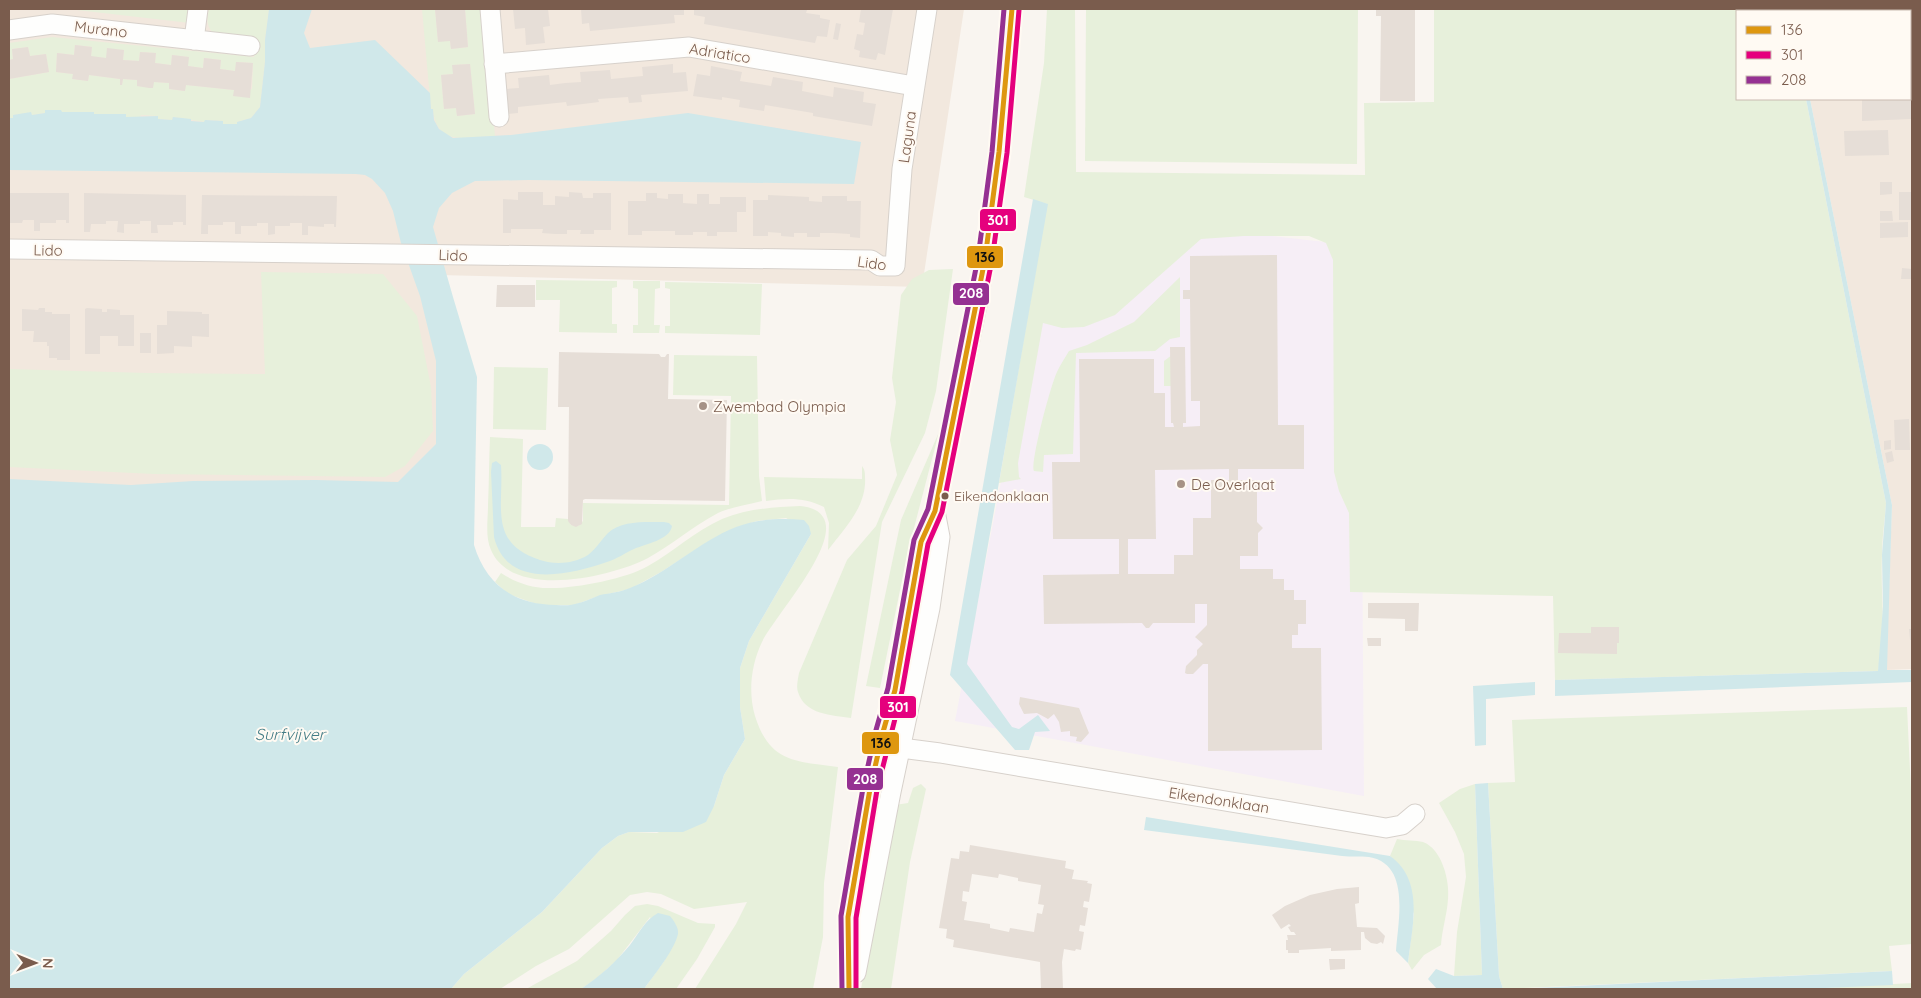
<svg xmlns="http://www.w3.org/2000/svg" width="1921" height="998" font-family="Quicksand,sans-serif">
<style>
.residential{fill:#f2e8de}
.education{fill:#f6eef6}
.green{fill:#e7f0db;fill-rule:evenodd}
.water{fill:#d0e8ea}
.building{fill:#e6ded7;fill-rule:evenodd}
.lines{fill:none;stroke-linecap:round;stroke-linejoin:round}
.minor-casing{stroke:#d7d1cb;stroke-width:21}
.minor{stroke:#fefefd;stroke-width:19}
.bus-1-casing{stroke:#fffaf3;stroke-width:9}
.bus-2-casing{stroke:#fffaf3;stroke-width:9}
.bus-3-casing{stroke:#fffaf3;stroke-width:9}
.bus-1{stroke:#de970f;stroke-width:5}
.bus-2{stroke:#e5007d;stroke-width:5}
.bus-3{stroke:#953192;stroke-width:5}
.poi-dot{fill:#a69286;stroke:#fffaf3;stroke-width:2}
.bus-dot{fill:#7a5c4d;stroke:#fffaf3;stroke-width:2}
.labels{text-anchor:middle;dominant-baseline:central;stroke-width:4;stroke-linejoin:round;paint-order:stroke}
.bus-label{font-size:14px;fill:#7a5c4d;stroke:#fffaf3;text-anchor:start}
.street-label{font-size:15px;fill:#7a5c4d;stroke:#fffaf3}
.poi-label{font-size:15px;fill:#7a5c4d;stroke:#fffaf3;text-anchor:start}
.water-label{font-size:16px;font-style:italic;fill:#437c86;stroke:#fffaf3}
.line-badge{stroke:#fffaf3;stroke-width:2}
.badge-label{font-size:14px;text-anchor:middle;font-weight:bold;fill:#fff}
.pale-badge-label{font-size:14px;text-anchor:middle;font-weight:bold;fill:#111}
</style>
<rect width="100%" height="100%" fill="#f9f5f0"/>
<g class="residential">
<path d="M 9,9 L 964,9 L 922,287 L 439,275 L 453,487 L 9,492 Z"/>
<path d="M 1792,9 L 1912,9 L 1912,669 L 1886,670 L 1892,505 L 1810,99 L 1910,99 L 1910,11 L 1793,11 Z"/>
</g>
<path class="education" d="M 1053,211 L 1360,246 L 1364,796 L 955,721 Z"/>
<g class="green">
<path d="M 68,9 L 192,9 L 190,23 Z"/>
<path d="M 209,9 L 269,9 L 265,40 L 265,62 L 260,107 L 251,118 L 237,122 L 237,124 L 223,124 L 223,121 L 205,120 L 205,122 L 173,117 L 172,120 L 158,119 L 158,116 L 141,115 L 140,118 L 126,117 L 126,114 L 94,114 L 93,112 L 61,112 L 61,110 L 45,110 L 45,113 L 32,115 L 31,113 L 13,115 L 13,118 L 9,118 L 9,79 L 49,72 L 46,54 L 30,56 L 28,47 L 12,49 L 13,59 L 9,60 L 9,43 L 52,37 L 254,57 L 256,38 L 212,32 C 206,24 207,19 209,9 ZM 75,45 L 92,47 L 91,57 L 106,58 L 124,50 L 123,60 L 139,61 L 140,52 L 156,53 L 155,63 L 171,65 L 172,55 L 188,57 L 188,66 L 203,68 L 204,58 L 221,60 L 220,69 L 235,71 L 237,62 L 253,63 L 252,89 L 234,96 L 234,90 L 186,85 L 184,91 L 169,89 L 169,83 L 154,82 L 149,87 L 137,86 L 137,80 L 123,79 L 122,85 L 120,84 L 120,79 L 89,75 L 88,81 L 73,79 L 73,74 L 56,72 L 57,53 L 74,55 Z"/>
<path d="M 422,9 L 435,9 L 438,41 L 450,41 L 451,49 L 468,47 L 465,9 L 483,9 L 495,136 C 467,137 437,147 433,110 L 431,110 ZM 470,64 L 475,114 L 457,116 L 456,108 L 444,109 L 441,75 L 453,74 L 453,65 Z"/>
<path d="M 1047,9 L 1075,9 L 1076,172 L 1365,175 L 1364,103 L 1434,102 L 1434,9 L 1788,9 L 1788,11 L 1737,11 L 1737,99 L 1806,99 L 1886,503 C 1885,520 1882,537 1882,554 C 1880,593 1887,632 1878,671 L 1555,680 L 1553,596 L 1350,592 L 1349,513 L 1339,491 L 1334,472 L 1333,260 L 1326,243 L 1309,236 L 1244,236 L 1201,239 L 1115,315 L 1084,327 L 1062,328 L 1043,323 L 1018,463 L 1019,477 L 1021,479 L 999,483 L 1047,204 L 1024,197 L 1044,63 Z"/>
<path d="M 1086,9 L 1358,9 L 1357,164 L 1085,161 Z"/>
<path d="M 953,269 L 936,391 L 925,433 L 882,522 L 851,718 C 832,715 805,715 798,692 C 796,687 798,679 799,673 L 847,560 L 876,526 L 897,475 L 890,440 L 896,402 L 892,378 L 901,295 L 912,279 L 929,270 Z"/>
<path d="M 261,272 L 383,274 L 417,316 L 431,387 L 433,431 L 405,466 L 385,477 L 154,474 L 9,467 L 9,369 L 147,373 L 265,374 Z"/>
<path d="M 1180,277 L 1180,337 L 1170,339 L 1155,351 L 1076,353 L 1073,454 L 1044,455 L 1043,472 L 1034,471 C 1030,462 1051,384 1057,372 C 1060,365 1065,358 1069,351 L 1087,345 L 1134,322 Z"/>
<path d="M 536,280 L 617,281 L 617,287 L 612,288 L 612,324 L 617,324 L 617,333 L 559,332 L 560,300 L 536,300 Z"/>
<path d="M 633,281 L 660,281 L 660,288 L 655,289 L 654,325 L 660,325 L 659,333 L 633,333 L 633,325 L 638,325 L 638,289 L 633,288 Z"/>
<path d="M 665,282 L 762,284 L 760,335 L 665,333 L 665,326 L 670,326 L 670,289 L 665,288 Z"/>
<path d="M 674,355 L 757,356 L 759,476 L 762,501 C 747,505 731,507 718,513 C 693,526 672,545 648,558 C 612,577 512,600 491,550 C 485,537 488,520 488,505 C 489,483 489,460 490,437 L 523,439 L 521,527 L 555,527 L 556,518 L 568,519 L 571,525 L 578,526 L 583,521 L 583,503 L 729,505 L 731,396 L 673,395 Z"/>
<path d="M 1172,355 L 1171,386 L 1164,386 L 1164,361 Z"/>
<path d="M 494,367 L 548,368 L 546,430 L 493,429 Z"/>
<path d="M 939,432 L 908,551 L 880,688 L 866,686 L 901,520 Z"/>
<path d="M 862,466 C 865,470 865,473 865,477 C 867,506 845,528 828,550 L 829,523 L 824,507 C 804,497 787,498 766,501 L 764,477 L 862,479 Z"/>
<path d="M 800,506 C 809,507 818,509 823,517 C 841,544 775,616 762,642 C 751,665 748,692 755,716 C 770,764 797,761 838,767 L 824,883 L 823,937 L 813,989 L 695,989 L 736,924 L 747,902 L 694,909 L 661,894 L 647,892 L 630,895 L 569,949 L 536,966 L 500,989 L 451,989 L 464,974 L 542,912 L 602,848 L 618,836 L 629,832 L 657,833 L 714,806 L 724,775 L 745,739 L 740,707 L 740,668 L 749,641 L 811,534 L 786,518 L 757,521 L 735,528 L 711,540 L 661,572 L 630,589 L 599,596 L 574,605 L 539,605 L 508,594 L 495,582 L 501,573 C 515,582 531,588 548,588 C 573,589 626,579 648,566 C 673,552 695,531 722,519 C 747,509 773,507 800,506 Z"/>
<path d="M 1907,707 L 1912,812 L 1912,944 L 1889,946 L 1892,971 L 1503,989 L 1499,976 L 1488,783 L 1515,782 L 1512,720 Z"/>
<path d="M 921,784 L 926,789 L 910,862 L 891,989 L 861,989 L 895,805 L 908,803 L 913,788 Z"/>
<path d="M 1475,784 L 1482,975 L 1454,976 L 1457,932 L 1466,877 L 1464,854 L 1455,832 L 1439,803 L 1460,789 Z"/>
<path d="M 1397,839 C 1405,841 1416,840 1423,842 C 1442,849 1450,881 1448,899 C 1447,915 1442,929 1441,945 L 1424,955 L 1412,970 L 1408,963 L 1414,914 L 1393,859 L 1390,856 Z"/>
<path d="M 647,904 L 658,906 L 698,923 L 715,924 L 715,927 L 697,959 L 676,989 L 644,989 L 665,960 L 650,917 L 617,960 L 597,978 L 581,989 L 526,989 L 577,961 L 611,931 L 625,915 L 635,906 Z"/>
<path d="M 1912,983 L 1912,989 L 1803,989 Z"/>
</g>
<g class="water">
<path d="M 269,9 L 312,9 L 304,33 L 310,48 L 375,40 L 430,93 L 431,109 L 433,109 L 434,120 L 439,129 L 453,138 L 511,135 L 688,113 L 861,142 L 854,184 L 528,180 L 475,181 L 452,193 L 439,208 L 433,227 L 453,297 L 477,377 L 474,545 C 486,585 515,605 556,605 C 562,605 569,606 575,604 C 584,602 592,598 600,595 C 610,593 621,592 630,588 C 668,573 698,542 736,527 C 758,519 780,518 804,520 L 809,526 L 811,534 L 749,641 L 740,668 L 740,707 L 745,739 L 724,775 L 714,806 L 706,822 L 683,832 L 629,832 L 618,836 L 602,848 L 542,912 L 464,974 L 451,989 L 9,989 L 9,479 L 131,485 L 193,481 L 316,480 L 398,482 L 436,444 L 436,361 L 420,296 L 401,243 L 393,211 L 385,193 L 372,179 L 365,175 L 356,174 L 9,170 L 9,118 L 13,118 L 13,115 L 31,112 L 32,115 L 45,113 L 45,110 L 61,110 L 62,112 L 94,112 L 94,114 L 126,114 L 126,117 L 158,116 L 158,119 L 172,120 L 173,117 L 191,119 L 191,121 L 204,122 L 205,120 L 223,121 L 223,124 L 237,124 L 237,122 L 251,118 L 260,107 L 265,62 L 265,40 Z"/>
<path d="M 1806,99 L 1810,99 L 1892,505 L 1887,670 L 1912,670 L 1912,682 L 1555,696 L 1555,680 L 1878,671 L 1883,606 L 1882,555 L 1886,503 Z"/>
<path d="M 1033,199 L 1048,204 L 967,664 L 1012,727 L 1019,729 L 1038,715 L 1050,731 L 1035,732 L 1029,750 L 1015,750 L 950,675 Z"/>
<circle cx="540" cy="457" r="13"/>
<path d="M 496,461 L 501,465 C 504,507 488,543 540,560 C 555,565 573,564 588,555 C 595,550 602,539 608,533 C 621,520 647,522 664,522 L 669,523 L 672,526 C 670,540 645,544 634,549 C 625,553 617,559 607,562 C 569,575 507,590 494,537 L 491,472 L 492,463 Z"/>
<path d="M 1535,682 L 1535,695 L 1486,699 L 1486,745 L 1475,746 L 1473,686 Z"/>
<path d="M 1488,783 L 1499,976 L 1503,989 L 1437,989 L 1428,979 L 1436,969 L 1454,976 L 1482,975 L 1475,784 Z"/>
<path d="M 1146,817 L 1390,856 C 1425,881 1412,927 1408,963 L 1396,951 C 1398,921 1411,864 1369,857 C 1360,856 1351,857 1342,856 L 1144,830 Z"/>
<path d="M 658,913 L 670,916 C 674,921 679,928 678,934 C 674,951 654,975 644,989 L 581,989 C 599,977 616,962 630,945 C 639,933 645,920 658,913 Z"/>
<path d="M 1892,971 L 1893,985 L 1803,989 L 1515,989 Z"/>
</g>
<g class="building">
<path d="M 435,9 L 465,9 L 468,47 L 451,49 L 450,41 L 438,42 Z"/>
<path d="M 513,9 L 548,9 L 550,26 L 543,27 L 545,43 L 526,45 L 525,28 L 515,29 Z"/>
<path d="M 581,9 L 684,9 L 684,15 L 674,15 L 675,23 L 590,31 L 589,23 L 582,24 Z"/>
<path d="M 694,9 L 801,9 L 807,10 L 806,13 L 820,15 L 820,18 L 830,20 L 827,37 L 817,36 L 815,43 L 704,24 L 705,17 L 694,15 Z"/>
<path d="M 861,9 L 893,9 L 885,55 L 878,53 L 876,60 L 859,57 L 860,51 L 854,49 L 857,34 L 863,35 L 865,23 L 859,22 Z"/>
<path d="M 1376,9 L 1415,9 L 1415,101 L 1380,101 L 1381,16 L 1376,16 Z"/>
<rect x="1877" y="9" width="16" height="2"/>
<path d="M 1896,9 L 1912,9 L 1912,18 L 1910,18 L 1910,11 L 1896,11 Z"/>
<path d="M 836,23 L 841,24 L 838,40 L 833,39 Z"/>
<rect x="1910" y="23" width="2" height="9"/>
<path d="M 75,45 L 92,47 L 91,56 L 106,58 L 107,48 L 124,50 L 123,60 L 139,61 L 140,52 L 156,53 L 155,63 L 171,65 L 172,55 L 189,57 L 188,66 L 203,68 L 204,58 L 221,60 L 220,69 L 235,71 L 236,62 L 253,63 L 250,98 L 233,96 L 234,90 L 186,85 L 185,91 L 169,89 L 169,83 L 154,82 L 153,88 L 149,88 L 137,86 L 137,80 L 123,79 L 122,85 L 120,85 L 120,79 L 89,75 L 88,81 L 72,79 L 73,74 L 56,72 L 57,53 L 74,55 Z"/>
<path d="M 28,47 L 30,56 L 46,54 L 49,72 L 9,79 L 9,60 L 13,59 L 12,49 Z"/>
<path d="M 470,64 L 475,114 L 457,116 L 456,108 L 444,109 L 441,75 L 453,74 L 452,65 Z"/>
<path d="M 673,64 L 673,73 L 686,72 L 688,91 L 641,95 L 642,102 L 629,103 L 628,97 L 598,99 L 599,102 L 567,106 L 566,102 L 518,107 L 518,113 L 508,114 L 506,89 L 519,88 L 518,78 L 549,75 L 550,85 L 565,83 L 581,82 L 580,72 L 610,70 L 611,79 L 643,76 L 642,67 Z"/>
<path d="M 711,66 L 742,72 L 740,81 L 771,86 L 773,77 L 803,82 L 802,91 L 833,97 L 834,87 L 864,92 L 863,102 L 876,104 L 872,126 L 813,116 L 813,113 L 765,105 L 764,111 L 751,109 L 739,107 L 740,100 L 722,97 L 722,100 L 693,96 L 697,74 L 710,76 Z"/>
<path d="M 1910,97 L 1912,97 L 1912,119 L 1862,121 L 1862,99 L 1910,99 Z"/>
<path d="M 1888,130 L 1889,155 L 1845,156 L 1844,131 Z"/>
<path d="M 1880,182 L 1892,182 L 1892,194 L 1880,195 Z"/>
<path d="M 518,192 L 543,192 L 543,205 L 555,205 L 555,196 L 569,197 L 569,192 L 582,193 L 583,198 L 593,198 L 593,193 L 611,193 L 611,230 L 594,230 L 594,234 L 580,234 L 581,230 L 567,230 L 567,234 L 555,234 L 542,233 L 543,229 L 511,229 L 511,233 L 503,233 L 503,199 L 518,200 Z"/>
<rect x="1899" y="192" width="13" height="28"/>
<path d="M 9,193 L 69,193 L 69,223 L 66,223 L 66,220 L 56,220 L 56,223 L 40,223 L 40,231 L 34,231 L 34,220 L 23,220 L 22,223 L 9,223 Z"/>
<path d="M 84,193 L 186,195 L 186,225 L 183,225 L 183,222 L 173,222 L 173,225 L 157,225 L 158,233 L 151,233 L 151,221 L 140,221 L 140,224 L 124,224 L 124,233 L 117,232 L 118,221 L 106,221 L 106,224 L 91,224 L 90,232 L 84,232 Z"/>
<path d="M 646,193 L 657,193 L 657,198 L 668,199 L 668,194 L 683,194 L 683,203 L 697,204 L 697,194 L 709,194 L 709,204 L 720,204 L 720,197 L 746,197 L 746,212 L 737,212 L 737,232 L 717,232 L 717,236 L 707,236 L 707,232 L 693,232 L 693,235 L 675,235 L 675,231 L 642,231 L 642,235 L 628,235 L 628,201 L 646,201 Z"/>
<path d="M 202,195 L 337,196 L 336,227 L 334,227 L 334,224 L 324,224 L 324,227 L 308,226 L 308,235 L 302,235 L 302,223 L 290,223 L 290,226 L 275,226 L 275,234 L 268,235 L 268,223 L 257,223 L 257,226 L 241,226 L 241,234 L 235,234 L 235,222 L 223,222 L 223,225 L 208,225 L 208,234 L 201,234 Z"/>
<path d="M 768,195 L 809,197 L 809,201 L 822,202 L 822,196 L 847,196 L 847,201 L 861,201 L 860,238 L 850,237 L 850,234 L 833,233 L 820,233 L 820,237 L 807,237 L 807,233 L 794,233 L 794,237 L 781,236 L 781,233 L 768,232 L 768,236 L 753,236 L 753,200 L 768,200 Z"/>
<path d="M 1880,211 L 1892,211 L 1893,221 L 1880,221 Z"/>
<path d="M 1908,222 L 1908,237 L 1880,238 L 1880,223 Z"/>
<path d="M 1277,255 L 1278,425 L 1304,425 L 1304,469 L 1238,469 L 1238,480 L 1257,480 L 1257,522 L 1263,528 L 1258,533 L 1258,556 L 1240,556 L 1240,569 L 1273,569 L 1273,579 L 1284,579 L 1284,590 L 1294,590 L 1294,600 L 1306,600 L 1306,624 L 1298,624 L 1298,635 L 1292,635 L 1292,648 L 1321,648 L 1322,750 L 1208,751 L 1208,664 L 1203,664 L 1193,674 L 1187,674 L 1185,673 L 1186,666 L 1197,655 L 1197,650 L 1203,644 L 1195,637 L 1207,625 L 1207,604 L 1195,604 L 1195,623 L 1153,623 L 1149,628 L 1146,628 L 1142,623 L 1044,624 L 1043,575 L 1119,574 L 1119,539 L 1053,539 L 1052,462 L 1080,462 L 1079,359 L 1154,359 L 1154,393 L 1165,393 L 1165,427 L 1174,427 L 1173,423 L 1171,423 L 1170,347 L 1185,347 L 1186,423 L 1183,423 L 1183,427 L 1200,426 L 1200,401 L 1191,401 L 1190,299 L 1183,299 L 1183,290 L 1190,290 L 1190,256 ZM 1229,469 L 1229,480 L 1211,480 L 1211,518 L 1193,518 L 1193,555 L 1174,555 L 1174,574 L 1128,574 L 1128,539 L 1156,539 L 1155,470 Z"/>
<path d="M 1902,268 L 1912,269 L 1912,279 L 1901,279 Z"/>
<path d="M 497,285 L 535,285 L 535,307 L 496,307 Z"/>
<path d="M 39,308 L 45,308 L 45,312 L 52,312 L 52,314 L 70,314 L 70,360 L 57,360 L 57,358 L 49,358 L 49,346 L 47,346 L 47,342 L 33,342 L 34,331 L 22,331 L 22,309 L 38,310 Z"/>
<path d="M 87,308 L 102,309 L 102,312 L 107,312 L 107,309 L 120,310 L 120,315 L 134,315 L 134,346 L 118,346 L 118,336 L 100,336 L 100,354 L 85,354 L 85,309 Z"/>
<path d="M 167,311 L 202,312 L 202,314 L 209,314 L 209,337 L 192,336 L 192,347 L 174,346 L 174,353 L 157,354 L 157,325 L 167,325 Z"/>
<rect x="140" y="333" width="11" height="20"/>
<path d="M 559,352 L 659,354 L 661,357 L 665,357 L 667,354 L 669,354 L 668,399 L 727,400 L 725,501 L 585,499 L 583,500 L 582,524 L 576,527 L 571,525 L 568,521 L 569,407 L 558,407 Z"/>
<path d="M 1909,419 L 1910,450 L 1895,450 L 1894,420 Z"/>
<path d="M 1891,440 L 1891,449 L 1884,450 L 1884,441 Z"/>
<path d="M 1892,451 L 1894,461 L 1887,463 L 1885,453 Z"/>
<path d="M 1368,603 L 1419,603 L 1418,631 L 1405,631 L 1405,619 L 1368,618 Z"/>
<path d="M 1591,627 L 1619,627 L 1619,643 L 1617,643 L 1617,654 L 1558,653 L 1559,633 L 1591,633 Z"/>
<path d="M 1909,629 L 1912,629 L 1912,640 L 1910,640 Z"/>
<path d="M 1367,638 L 1381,638 L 1381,646 L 1368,646 Z"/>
<path d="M 1020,697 L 1079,708 L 1089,733 L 1081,742 L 1076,741 L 1077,737 L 1070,736 L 1070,731 L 1061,732 L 1059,722 L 1054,714 L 1048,719 L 1037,713 L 1024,714 L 1019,704 Z"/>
<path d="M 970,845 L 1066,861 L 1065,868 L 1074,870 L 1072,879 L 1088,881 L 1087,883 L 1092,884 L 1089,902 L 1084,901 L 1083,907 L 1088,908 L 1085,926 L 1080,925 L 1079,931 L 1084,932 L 1081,950 L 1076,949 L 1075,951 L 1064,949 L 1062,962 L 1063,989 L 1041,989 L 1040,962 L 953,947 L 954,940 L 946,938 L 947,929 L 939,928 L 951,858 L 959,859 L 960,851 L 969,852 ZM 972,874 L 998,878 L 999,874 L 1018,878 L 1018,881 L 1041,885 L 1038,904 L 1044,905 L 1042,914 L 1037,913 L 1034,932 L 1010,928 L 1009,932 L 990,928 L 990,924 L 964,920 L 967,902 L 962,901 L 963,891 L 969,892 Z"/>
<path d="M 1359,887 L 1359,903 L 1355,904 L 1357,927 L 1377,928 L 1385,936 L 1383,944 L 1381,942 L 1377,944 L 1371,943 L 1365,938 L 1364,932 L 1361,932 L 1361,950 L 1331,951 L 1331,948 L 1299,950 L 1299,953 L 1288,953 L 1288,950 L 1286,950 L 1286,940 L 1288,940 L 1287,935 L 1296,935 L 1294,932 L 1291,932 L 1288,927 L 1291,926 L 1289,924 L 1281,929 L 1272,915 L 1285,906 L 1310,895 L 1337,889 Z"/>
<path d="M 1329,959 L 1345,959 L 1345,969 L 1330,970 Z"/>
</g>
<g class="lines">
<g class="minor-casing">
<g id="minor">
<path d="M 490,9 L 499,117"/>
<path d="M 9,30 L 52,24 L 250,46"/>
<path d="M 194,40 L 198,9"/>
<path d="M 494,64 L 689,47 L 914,86"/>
<path d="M 9,249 L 871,260 L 880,266 L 895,266 L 902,169 L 927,9"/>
<path d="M 880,750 L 901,748 L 940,753 L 1386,828 L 1402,825 L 1415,814"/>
<path d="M 856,973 L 891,792 L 930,608 L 940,537 L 935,511"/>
<path d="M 849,989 L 848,917 L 870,789 L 883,732 L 895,690 L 921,542 L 935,511 C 948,438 965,367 979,295 C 996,200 1005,105 1012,9"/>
</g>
</g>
<use href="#minor" class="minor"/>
<g class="bus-1-casing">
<path id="bus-1" d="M 849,989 L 848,917 L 870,789 L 883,732 L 895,690 L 921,542 L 935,511 L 985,259 L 999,152 L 1012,9"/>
</g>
<g class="bus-2-casing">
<path id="bus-2" d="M 856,989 L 856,918 L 877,790 L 902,691 L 928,544 L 942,512 L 992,260 L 1007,153 L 1019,10"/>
</g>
<g class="bus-3-casing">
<path id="bus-3" d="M 842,989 L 841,916 L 863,788 L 876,730 L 888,688 L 914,540 L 928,509 L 978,258 L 992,152 L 1004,9"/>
</g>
<use href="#bus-1" class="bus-1"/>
<use href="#bus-2" class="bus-2"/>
<use href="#bus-3" class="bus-3"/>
</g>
<g class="poi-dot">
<circle cx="703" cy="406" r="5"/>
<circle cx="1181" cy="484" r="5"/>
</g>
<circle class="bus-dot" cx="945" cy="496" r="4.5"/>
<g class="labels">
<g class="bus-label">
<text x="954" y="496">Eikendonklaan</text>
</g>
<g class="street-label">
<text transform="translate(101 29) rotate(7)">Murano</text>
<text transform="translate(720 53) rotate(9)">Adriatico</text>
<text transform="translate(907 137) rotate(-82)">Laguna</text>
<text transform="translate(48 250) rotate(1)">Lido</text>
<text transform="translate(453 255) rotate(2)">Lido</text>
<text transform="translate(872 263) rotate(8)">Lido</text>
<text transform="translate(1219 800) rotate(9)">Eikendonklaan</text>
</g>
<g class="poi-label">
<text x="713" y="406">Zwembad Olympia</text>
<text x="1191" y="484">De Overlaat</text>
</g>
<g class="water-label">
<text x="290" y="734">Surfvijver</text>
</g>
</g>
<g class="line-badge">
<rect x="979" y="208" width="38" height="24" rx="5" fill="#e5007d"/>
<rect x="966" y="245" width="38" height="24" rx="5" fill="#de970f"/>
<rect x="952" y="282" width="38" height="24" rx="5" fill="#953192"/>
<rect x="879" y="695" width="38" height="24" rx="5" fill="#e5007d"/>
<rect x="861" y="731" width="39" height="24" rx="5" fill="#de970f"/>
<rect x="846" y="767" width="38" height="24" rx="5" fill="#953192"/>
</g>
<g class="badge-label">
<text x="998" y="225">301</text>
<text x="971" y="298">208</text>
<text x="898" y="712">301</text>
<text x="865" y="784">208</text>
</g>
<g class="pale-badge-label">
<text x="985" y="262">136</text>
<text x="881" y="748">136</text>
</g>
<rect width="1921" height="998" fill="none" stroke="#7a5c4d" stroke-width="20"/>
<rect x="1736" y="10" width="175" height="90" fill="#fffaf3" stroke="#cabbb1"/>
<rect x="1746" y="26" width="25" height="8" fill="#de970f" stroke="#cabbb1"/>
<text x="1781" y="35" font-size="15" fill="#7a5c4d">136</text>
<rect x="1746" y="51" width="25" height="8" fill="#e5007d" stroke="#cabbb1"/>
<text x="1781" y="60" font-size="15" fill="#7a5c4d">301</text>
<rect x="1746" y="76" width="25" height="8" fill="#953192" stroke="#cabbb1"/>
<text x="1781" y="85" font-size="15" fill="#7a5c4d">208</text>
<g transform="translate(35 963) rotate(91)" stroke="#fffaf3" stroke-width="4" paint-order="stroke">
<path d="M0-4L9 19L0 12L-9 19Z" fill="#7a5c4d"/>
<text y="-8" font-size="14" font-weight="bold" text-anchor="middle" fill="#7a5c4d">N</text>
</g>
</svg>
